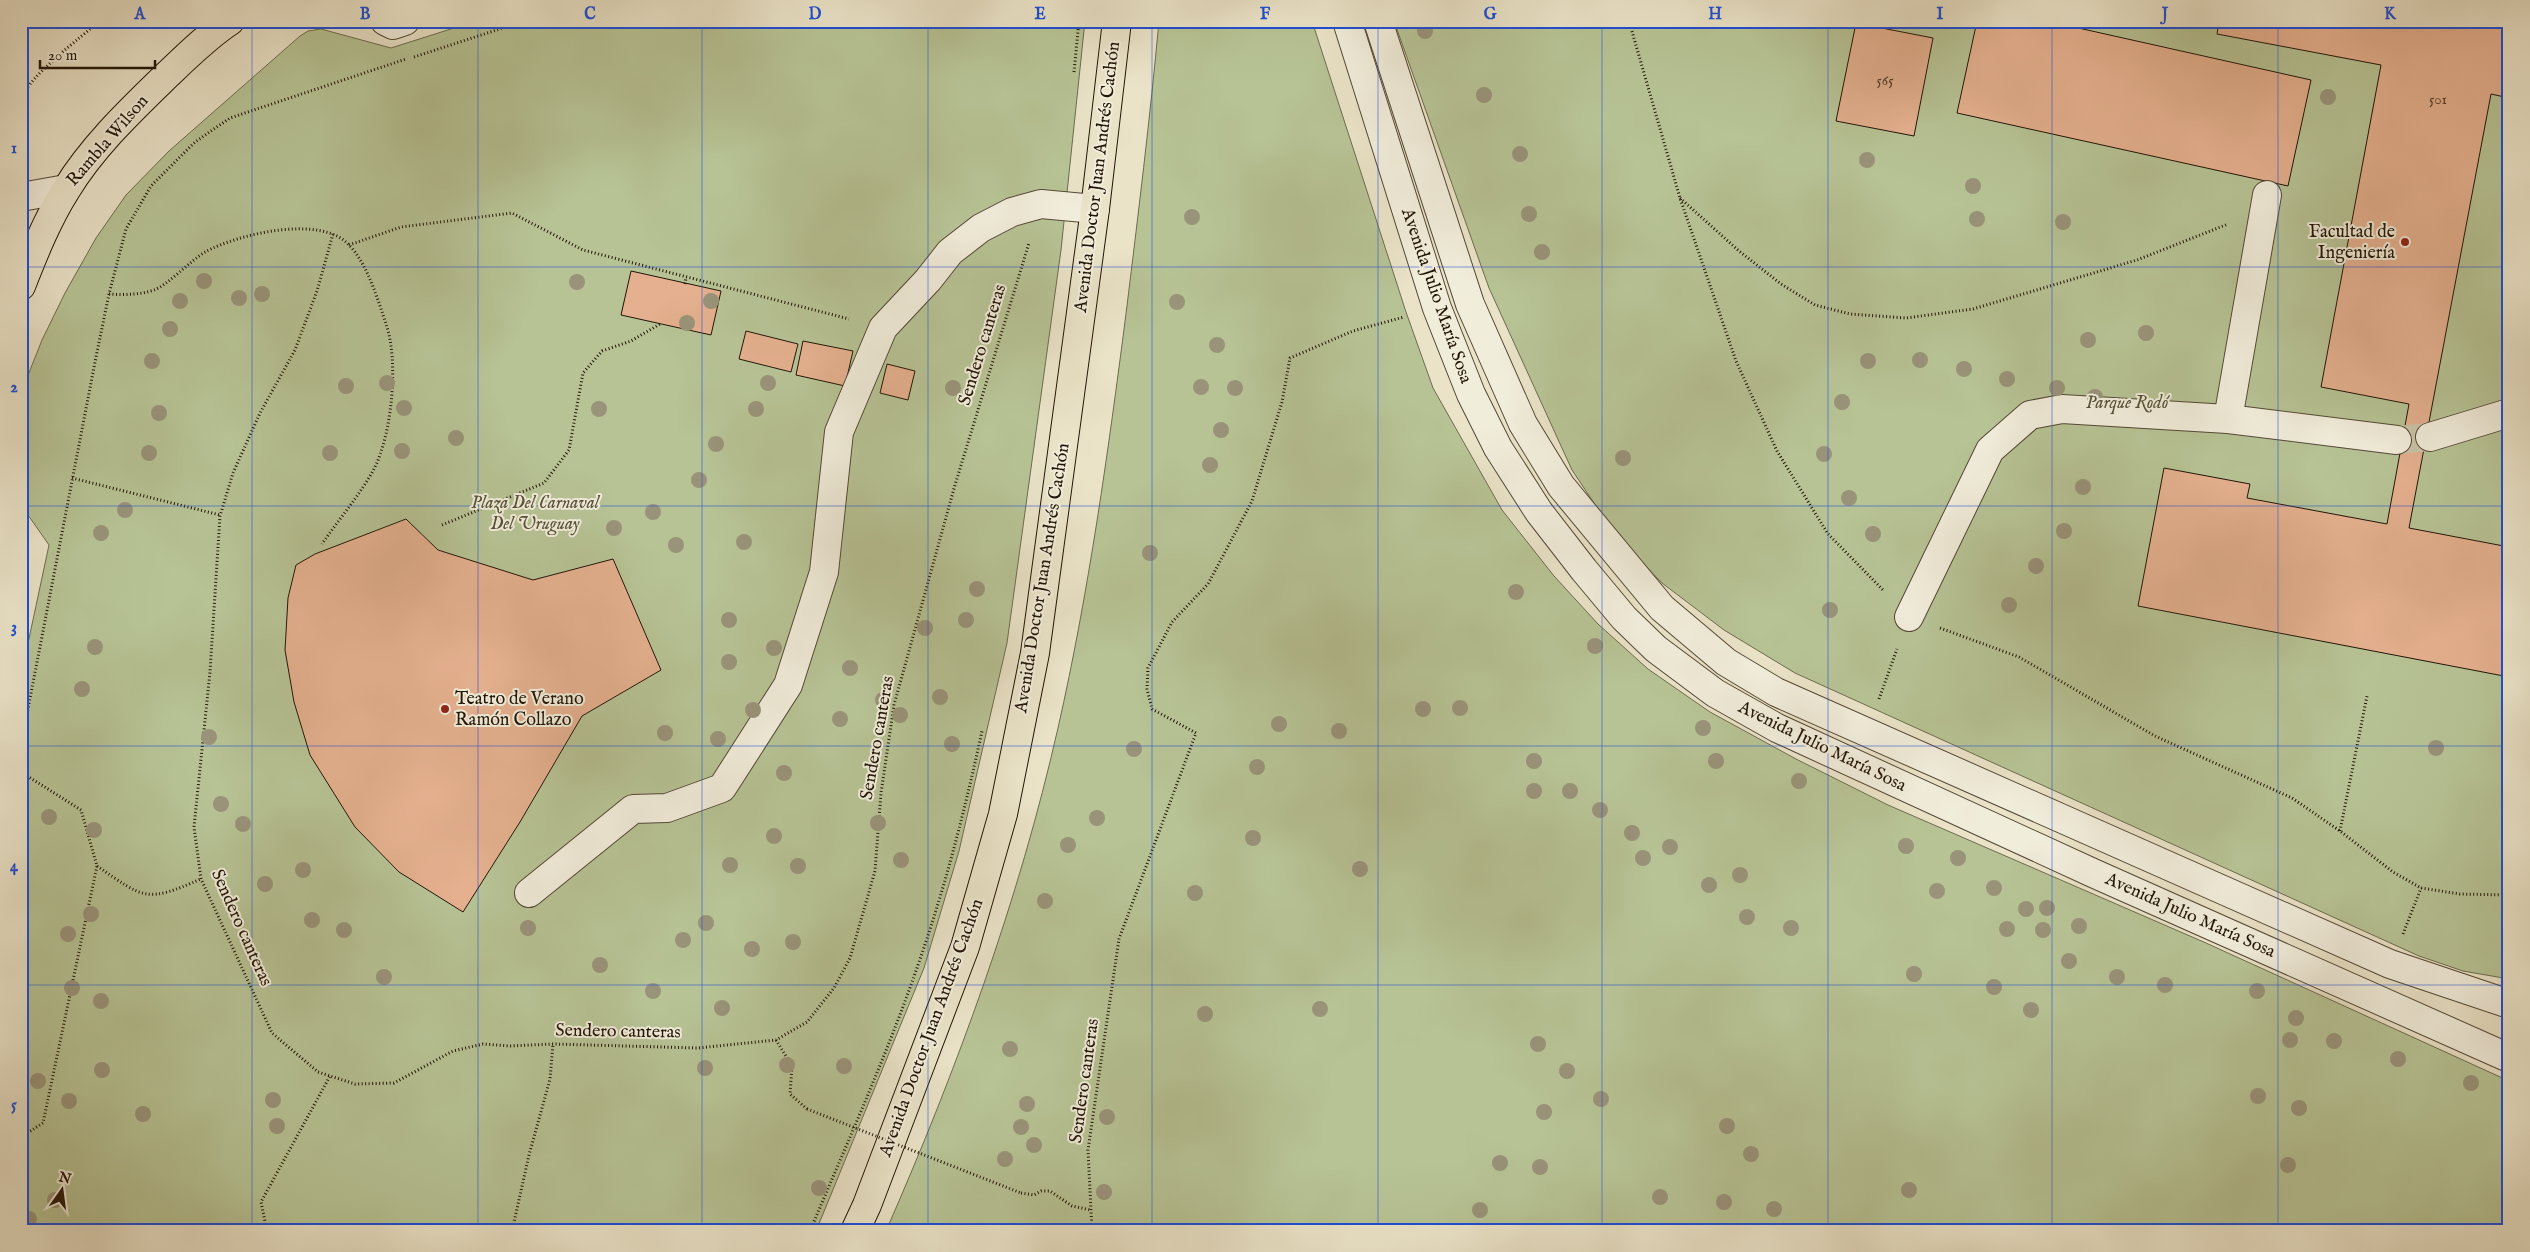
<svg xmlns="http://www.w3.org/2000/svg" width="2530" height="1252" font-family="'IM FELL English',serif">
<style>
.green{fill:#b7c395;stroke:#6c6c4e}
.building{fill:#e4b08f;stroke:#221506}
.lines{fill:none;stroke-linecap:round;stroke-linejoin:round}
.minor-tunnel{stroke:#ccc4ab;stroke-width:28;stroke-dasharray:28 14;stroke-linecap:butt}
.minor-casing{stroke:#544836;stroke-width:30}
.major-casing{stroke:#221506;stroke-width:30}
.path{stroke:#221506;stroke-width:3;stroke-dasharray:1 2.5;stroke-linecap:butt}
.minor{stroke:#f1eddb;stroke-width:28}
.major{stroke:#eae3c8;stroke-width:28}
.path-bridge{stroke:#221506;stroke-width:3;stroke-dasharray:1 2.5;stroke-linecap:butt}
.tree{fill:#999379}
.grid{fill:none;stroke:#1d4ed8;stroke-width:1;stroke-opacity:0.55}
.poi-dot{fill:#8f2418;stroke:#f1eddb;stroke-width:2}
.labels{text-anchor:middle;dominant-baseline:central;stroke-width:4;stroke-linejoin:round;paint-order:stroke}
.number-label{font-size:15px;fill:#523c28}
.street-label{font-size:18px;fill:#221506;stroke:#f1eddb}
.poi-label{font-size:18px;fill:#221506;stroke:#f1eddb;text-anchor:end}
.park-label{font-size:18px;font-style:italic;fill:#565238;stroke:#f1eddb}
.neatline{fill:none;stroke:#1d4ed8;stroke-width:2}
.grid-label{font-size:16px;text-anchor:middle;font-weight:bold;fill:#1d4ed8}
</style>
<rect width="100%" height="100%" fill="#eae3c8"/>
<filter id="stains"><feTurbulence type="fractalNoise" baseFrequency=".004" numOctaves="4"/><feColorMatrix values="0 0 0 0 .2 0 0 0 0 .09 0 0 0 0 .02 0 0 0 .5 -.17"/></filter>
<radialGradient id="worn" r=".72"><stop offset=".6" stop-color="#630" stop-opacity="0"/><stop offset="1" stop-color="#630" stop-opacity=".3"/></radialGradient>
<g class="green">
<path d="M 476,21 L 1085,21 L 1061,250 L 1007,643 L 959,851 L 924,968 L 816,1231 L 21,1231 L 21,676 L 49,545 L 21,505 L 21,393 L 42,340 L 65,293 L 96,238 L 126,195 L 169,151 L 300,36 L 308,31 L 321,29 L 391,48 Z"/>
<path d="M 1159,21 L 1312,21 L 1406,312 L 1433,388 L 1502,510 L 1554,576 L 1598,624 L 1648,669 L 1710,712 L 1796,759 L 1888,805 L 2206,943 L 2509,1081 L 2509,1231 L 886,1231 C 957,1069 1019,900 1058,728 C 1089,591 1108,453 1126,314 C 1138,216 1150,119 1159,21 Z"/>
<path d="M 1394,21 L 2509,21 L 2509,979 L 2463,971 L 2419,956 L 1795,673 L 1724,630 L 1662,583 L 1614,533 L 1572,470 L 1489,288 Z"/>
</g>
<g class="building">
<path d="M 1977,21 L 2047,21 L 2311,80 L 2288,186 L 1957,113 Z"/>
<path d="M 2219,21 L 2509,21 L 2509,98 L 2491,94 L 2409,528 L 2509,547 L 2509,677 L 2138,606 L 2164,468 L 2250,484 L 2247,498 L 2387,524 L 2409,404 L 2321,387 L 2381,65 L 2217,34 Z"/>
<path d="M 1856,23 L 1933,38 L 1914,136 L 1836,121 Z"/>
<path d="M 631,271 L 721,291 L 711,335 L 621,315 Z"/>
<path d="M 746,331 L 798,344 L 791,372 L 739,359 Z"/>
<path d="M 803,341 L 853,351 L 845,386 L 796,375 Z"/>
<path d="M 887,364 L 915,371 L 908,400 L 880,393 Z"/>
<path d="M 406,519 L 438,550 L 533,580 L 613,559 L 661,670 L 582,716 L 520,822 L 463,912 L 399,872 L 355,827 L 310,755 L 294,702 L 285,650 L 288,598 L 296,565 L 315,554 Z"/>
</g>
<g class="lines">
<path class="minor-tunnel" d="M 2397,440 L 2430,437"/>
<g class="minor-casing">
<g id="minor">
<path d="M 385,21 L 393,25 L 405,21"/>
<path d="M 1347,21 L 1437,308 L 1471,394 L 1498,448 L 1539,512 L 1584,570 L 1624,618 L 1656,649 L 1715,693 L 1777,728 L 2093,873 L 2509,1058"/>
<path d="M 1378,21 L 1470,304 L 1523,424 L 1561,486 L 1662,608 L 1726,662 L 1776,692 L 2390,964 L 2509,1004"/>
<path d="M 2267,195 L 2228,419 L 2397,440"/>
<path d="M 21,197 L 66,189"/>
<path d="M 2430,437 L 2509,413"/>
<path d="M 1909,617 L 1990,450 L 2030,415 L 2062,409 L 2228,419"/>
<path d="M 529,893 L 633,809 L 667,808 L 722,788 L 788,685 L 824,572 L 839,432 L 883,328 L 928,280 L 950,252 L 981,228 L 1012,212 L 1041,204 L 1095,209"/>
</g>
</g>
<g class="major-casing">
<g id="major">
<path d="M 21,286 C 34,253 47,220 66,190 C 92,147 131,110 166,76 C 186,57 207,36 230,21"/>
<path d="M 855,1231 L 867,1205 L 965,947 L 1003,814 L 1035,653 L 1095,209 L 1117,21"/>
</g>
</g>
<g class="path">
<path d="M 1629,21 L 1680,198 L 1736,361 L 1777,451 L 1828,534 L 1883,590"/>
<path d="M 414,57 L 524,21"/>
<path d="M 1074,72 L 1079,21"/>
<path d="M 21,99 C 28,77 81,37 100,21"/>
<path d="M 1680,198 L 1739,251 L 1781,284 L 1815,305 L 1850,314 L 1906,318 L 1973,309 L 2137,260 L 2228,224"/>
<path d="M 333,234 L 317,291 L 295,350 L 260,413 L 233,473 L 220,516 L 210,672 L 194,827 L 201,879 L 272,1033 L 318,1072 L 355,1084 L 394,1083 L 453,1051 L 483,1044 L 509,1046 L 553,1044 L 698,1048 L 776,1040 L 807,1022 L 834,988 L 850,958 L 875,871 L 881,793 L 894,705 L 955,485 L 1029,243"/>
<path d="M 349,245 L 401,227 L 512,213 L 583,250 L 849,319"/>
<path d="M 685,284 L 686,278"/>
<path d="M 109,294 C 124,295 139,295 154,290 C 168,285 190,261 205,252 C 238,234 321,214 349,245 C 367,263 378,300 386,324 C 399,361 392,434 374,469 C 360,495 339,519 322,544"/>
<path d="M 72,478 L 220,515"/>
<path d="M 442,525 L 544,483 L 569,450 L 583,373 L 602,351 L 631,341 L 660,324"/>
<path d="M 1940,628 L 2019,657 L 2155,736 L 2292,798 L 2340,831 L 2393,872 L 2421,888 L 2460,894 L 2509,895"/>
<path d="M 1879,699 L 1897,649"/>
<path d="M 21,745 L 96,357 L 109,294 L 126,229 L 151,186 L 195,142 L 230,118 L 406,59"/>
<path d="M 21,772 L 81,810 L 97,866 L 43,1123 L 21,1137"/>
<path d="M 2340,831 L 2367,696"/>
<path d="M 97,866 C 145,899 146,903 201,879"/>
<path d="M 2403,934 L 2421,888"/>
<path d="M 776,1040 L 792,1066 L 790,1094 L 807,1109"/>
<path d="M 1021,1193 L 1034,1195 L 1041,1191 L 1050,1191 L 1072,1206 L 1091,1210"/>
<path d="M 267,1231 L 261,1202 L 330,1076"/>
<path d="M 512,1231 L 529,1155 L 550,1079 L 553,1044"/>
<path d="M 810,1231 C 847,1143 887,1055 918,965 C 945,888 965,810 982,731"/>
<path d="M 1092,1231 L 1088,1150 L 1119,939 L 1196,733 L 1152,709 L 1147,689 L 1148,668 L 1172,622 L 1208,584 L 1252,501 L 1282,402 L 1290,358 L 1353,331 L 1404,317"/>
</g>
<use href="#minor" class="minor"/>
<use href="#major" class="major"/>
<path class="path-bridge" d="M 807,1109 L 1021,1193"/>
</g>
<g class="tree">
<circle cx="1425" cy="31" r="8"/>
<circle cx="1484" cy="95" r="8"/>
<circle cx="2328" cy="97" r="8"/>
<circle cx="1520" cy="154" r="8"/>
<circle cx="1867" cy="160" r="8"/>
<circle cx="1973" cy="186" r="8"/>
<circle cx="1529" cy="214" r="8"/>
<circle cx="1192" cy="217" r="8"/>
<circle cx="1977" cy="219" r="8"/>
<circle cx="2063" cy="222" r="8"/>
<circle cx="1542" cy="252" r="8"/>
<circle cx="204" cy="281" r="8"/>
<circle cx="577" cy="282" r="8"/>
<circle cx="262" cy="294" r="8"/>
<circle cx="239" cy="298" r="8"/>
<circle cx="180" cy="301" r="8"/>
<circle cx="711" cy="301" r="8"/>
<circle cx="1177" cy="302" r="8"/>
<circle cx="687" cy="323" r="8"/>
<circle cx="170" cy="329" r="8"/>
<circle cx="2146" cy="333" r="8"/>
<circle cx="2088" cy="340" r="8"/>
<circle cx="1217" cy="345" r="8"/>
<circle cx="1920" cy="360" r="8"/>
<circle cx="152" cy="361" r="8"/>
<circle cx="1868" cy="361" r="8"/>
<circle cx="1964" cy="369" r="8"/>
<circle cx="2007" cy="379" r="8"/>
<circle cx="387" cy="383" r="8"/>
<circle cx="768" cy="383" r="8"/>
<circle cx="346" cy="386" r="8"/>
<circle cx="1201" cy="387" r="8"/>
<circle cx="953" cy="388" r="8"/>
<circle cx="1235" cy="388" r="8"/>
<circle cx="2057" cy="388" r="8"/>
<circle cx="2095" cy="397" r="8"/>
<circle cx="1842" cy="402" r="8"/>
<circle cx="404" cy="408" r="8"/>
<circle cx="599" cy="409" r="8"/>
<circle cx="756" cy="409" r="8"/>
<circle cx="159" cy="413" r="8"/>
<circle cx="1221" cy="430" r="8"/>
<circle cx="456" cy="438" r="8"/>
<circle cx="716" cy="444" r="8"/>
<circle cx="402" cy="451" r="8"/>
<circle cx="149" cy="453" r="8"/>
<circle cx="330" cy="453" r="8"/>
<circle cx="1824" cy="454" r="8"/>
<circle cx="1623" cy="458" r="8"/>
<circle cx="1210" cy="465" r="8"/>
<circle cx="699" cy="480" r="8"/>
<circle cx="2083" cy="487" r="8"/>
<circle cx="1849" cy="498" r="8"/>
<circle cx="125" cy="510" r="8"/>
<circle cx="653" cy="512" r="8"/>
<circle cx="614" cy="528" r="8"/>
<circle cx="2064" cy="531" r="8"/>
<circle cx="101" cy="533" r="8"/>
<circle cx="1873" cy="534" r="8"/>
<circle cx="744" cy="542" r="8"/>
<circle cx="676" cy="545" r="8"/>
<circle cx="1150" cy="553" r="8"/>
<circle cx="2036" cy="566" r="8"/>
<circle cx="977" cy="589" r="8"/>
<circle cx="1516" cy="592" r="8"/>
<circle cx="2009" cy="605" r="8"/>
<circle cx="1830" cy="610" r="8"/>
<circle cx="729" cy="620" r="8"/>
<circle cx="966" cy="620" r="8"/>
<circle cx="925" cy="628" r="8"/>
<circle cx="1595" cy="646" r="8"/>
<circle cx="95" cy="647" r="8"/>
<circle cx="774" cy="648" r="8"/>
<circle cx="729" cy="662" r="8"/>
<circle cx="850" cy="668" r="8"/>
<circle cx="82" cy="689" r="8"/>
<circle cx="940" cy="697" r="8"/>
<circle cx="883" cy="700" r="8"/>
<circle cx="1460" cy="708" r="8"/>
<circle cx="1423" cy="709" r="8"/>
<circle cx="753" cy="710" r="8"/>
<circle cx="900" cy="715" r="8"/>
<circle cx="840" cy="719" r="8"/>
<circle cx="1279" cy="724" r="8"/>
<circle cx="1703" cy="728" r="8"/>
<circle cx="1339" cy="731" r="8"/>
<circle cx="665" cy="733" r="8"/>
<circle cx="209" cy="737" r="8"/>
<circle cx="718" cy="739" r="8"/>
<circle cx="952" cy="744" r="8"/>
<circle cx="2436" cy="748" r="8"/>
<circle cx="1134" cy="749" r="8"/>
<circle cx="1534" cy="761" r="8"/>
<circle cx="1716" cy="761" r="8"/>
<circle cx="1257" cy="767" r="8"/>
<circle cx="784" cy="773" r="8"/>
<circle cx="1799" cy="781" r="8"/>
<circle cx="1534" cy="791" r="8"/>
<circle cx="1570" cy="791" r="8"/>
<circle cx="221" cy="804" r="8"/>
<circle cx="1600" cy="810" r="8"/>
<circle cx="49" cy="817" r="8"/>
<circle cx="1097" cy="818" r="8"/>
<circle cx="878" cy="823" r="8"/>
<circle cx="243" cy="824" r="8"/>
<circle cx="94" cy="830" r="8"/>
<circle cx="1632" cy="833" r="8"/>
<circle cx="774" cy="836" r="8"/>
<circle cx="1253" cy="838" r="8"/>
<circle cx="1068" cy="845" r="8"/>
<circle cx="1906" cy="846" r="8"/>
<circle cx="1670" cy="847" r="8"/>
<circle cx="1643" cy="858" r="8"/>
<circle cx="1958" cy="858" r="8"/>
<circle cx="901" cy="860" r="8"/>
<circle cx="730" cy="865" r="8"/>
<circle cx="798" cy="866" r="8"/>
<circle cx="1360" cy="869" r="8"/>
<circle cx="303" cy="870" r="8"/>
<circle cx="1740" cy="875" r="8"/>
<circle cx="265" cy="884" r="8"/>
<circle cx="1709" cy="885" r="8"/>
<circle cx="1994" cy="888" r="8"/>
<circle cx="1937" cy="891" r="8"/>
<circle cx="1195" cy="893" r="8"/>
<circle cx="1045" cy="901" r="8"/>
<circle cx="2047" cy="908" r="8"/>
<circle cx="2026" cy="909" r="8"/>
<circle cx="91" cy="914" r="8"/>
<circle cx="1747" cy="917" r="8"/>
<circle cx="312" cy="920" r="8"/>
<circle cx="706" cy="923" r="8"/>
<circle cx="2079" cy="926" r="8"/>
<circle cx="528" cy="928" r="8"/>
<circle cx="1791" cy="928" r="8"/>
<circle cx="2007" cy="929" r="8"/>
<circle cx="344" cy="930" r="8"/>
<circle cx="2043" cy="930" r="8"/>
<circle cx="68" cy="934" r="8"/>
<circle cx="683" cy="940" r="8"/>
<circle cx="793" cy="942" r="8"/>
<circle cx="752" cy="949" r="8"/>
<circle cx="2069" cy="961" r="8"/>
<circle cx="600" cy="965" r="8"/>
<circle cx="1914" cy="974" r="8"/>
<circle cx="384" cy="977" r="8"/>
<circle cx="2117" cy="977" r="8"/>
<circle cx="2165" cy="985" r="8"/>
<circle cx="1994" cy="987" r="8"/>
<circle cx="72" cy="988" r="8"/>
<circle cx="653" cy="991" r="8"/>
<circle cx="2257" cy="991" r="8"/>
<circle cx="101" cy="1001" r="8"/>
<circle cx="722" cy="1008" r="8"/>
<circle cx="1320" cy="1009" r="8"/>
<circle cx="2031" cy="1010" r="8"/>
<circle cx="1205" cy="1014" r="8"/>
<circle cx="2296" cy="1018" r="8"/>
<circle cx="2290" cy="1040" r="8"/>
<circle cx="2334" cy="1041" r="8"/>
<circle cx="1538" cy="1044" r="8"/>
<circle cx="1010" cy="1049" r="8"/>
<circle cx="2398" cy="1059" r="8"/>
<circle cx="787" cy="1065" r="8"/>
<circle cx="844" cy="1066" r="8"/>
<circle cx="705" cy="1068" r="8"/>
<circle cx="102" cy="1070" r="8"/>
<circle cx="1567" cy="1071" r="8"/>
<circle cx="38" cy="1081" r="8"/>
<circle cx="2471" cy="1083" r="8"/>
<circle cx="2258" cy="1096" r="8"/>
<circle cx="1601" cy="1099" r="8"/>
<circle cx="273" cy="1100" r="8"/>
<circle cx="69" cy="1101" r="8"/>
<circle cx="1027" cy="1104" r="8"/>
<circle cx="2299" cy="1108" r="8"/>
<circle cx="1544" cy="1112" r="8"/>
<circle cx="143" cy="1114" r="8"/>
<circle cx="1107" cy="1117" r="8"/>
<circle cx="277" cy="1126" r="8"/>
<circle cx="1727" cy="1126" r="8"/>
<circle cx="1021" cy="1127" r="8"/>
<circle cx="1034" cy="1145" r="8"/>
<circle cx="1751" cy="1154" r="8"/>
<circle cx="1005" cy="1159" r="8"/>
<circle cx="1500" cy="1163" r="8"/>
<circle cx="2288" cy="1165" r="8"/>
<circle cx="1540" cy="1167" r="8"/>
<circle cx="819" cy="1188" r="8"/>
<circle cx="1909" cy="1190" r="8"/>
<circle cx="1104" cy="1192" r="8"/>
<circle cx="1660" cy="1197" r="8"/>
<circle cx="55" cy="1200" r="8"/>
<circle cx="1724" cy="1202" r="8"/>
<circle cx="1774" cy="1209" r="8"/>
<circle cx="1480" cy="1210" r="8"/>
<circle cx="29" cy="1219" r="8"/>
</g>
<path class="grid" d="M 252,21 L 252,1231M 478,21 L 478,1231M 702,21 L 702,1231M 928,21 L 928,1231M 1152,21 L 1152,1231M 1378,21 L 1378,1231M 1602,21 L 1602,1231M 1828,21 L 1828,1231M 2052,21 L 2052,1231M 2278,21 L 2278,1231M 21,267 L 2509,267M 21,506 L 2509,506M 21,746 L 2509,746M 21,985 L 2509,985"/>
<g class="poi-dot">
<circle cx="2405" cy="242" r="5"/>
<circle cx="445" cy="709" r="5"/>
</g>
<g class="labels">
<g class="number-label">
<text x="1885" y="80">565</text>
<text x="2438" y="99">501</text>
</g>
<g class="street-label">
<text transform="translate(108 141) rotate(-49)">Rambla Wilson</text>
<text transform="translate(1098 177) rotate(-83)">Avenida Doctor Juan Andrés Cachón</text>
<text transform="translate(1436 296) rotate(71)">Avenida Julio María Sosa</text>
<text transform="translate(983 345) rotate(-73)">Sendero canteras</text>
<text transform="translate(1043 578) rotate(-81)">Avenida Doctor Juan Andrés Cachón</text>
<text transform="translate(878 738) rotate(-80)">Sendero canteras</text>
<text transform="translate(1822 747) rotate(26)">Avenida Julio María Sosa</text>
<text transform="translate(2190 916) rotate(24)">Avenida Julio María Sosa</text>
<text transform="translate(241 928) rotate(66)">Sendero canteras</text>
<text transform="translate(932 1028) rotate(-70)">Avenida Doctor Juan Andrés Cachón</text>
<text transform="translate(618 1032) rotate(1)">Sendero canteras</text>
<text transform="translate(1085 1081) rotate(-82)">Sendero canteras</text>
</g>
<g class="poi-label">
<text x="2395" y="232">Facultad de<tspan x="2395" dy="21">Ingeniería</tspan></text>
<text x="455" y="699" text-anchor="start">Teatro de Verano<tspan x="455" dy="21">Ramón Collazo</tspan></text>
</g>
<g class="park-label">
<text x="2127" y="403">Parque Rodó</text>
<text x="535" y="503">Plaza Del Carnaval<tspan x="535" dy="21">Del Uruguay</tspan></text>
</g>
</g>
<rect width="2530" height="1252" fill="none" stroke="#eae3c8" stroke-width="55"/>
<g transform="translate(62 1190) rotate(14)" stroke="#f1eddb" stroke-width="4" paint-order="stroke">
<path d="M0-4L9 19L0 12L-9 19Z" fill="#221506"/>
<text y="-8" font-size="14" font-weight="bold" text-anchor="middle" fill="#221506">N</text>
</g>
<path d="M40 60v8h115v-8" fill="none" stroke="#221506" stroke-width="2.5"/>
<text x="48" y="60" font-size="15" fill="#221506" stroke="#f1eddb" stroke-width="4" paint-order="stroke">20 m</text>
<rect x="28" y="28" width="2474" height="1196" class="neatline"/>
<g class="grid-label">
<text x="140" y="19">A</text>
<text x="365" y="19">B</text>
<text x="590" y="19">C</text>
<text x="815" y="19">D</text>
<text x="1040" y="19">E</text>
<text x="1265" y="19">F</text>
<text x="1490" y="19">G</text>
<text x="1715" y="19">H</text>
<text x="1940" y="19">I</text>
<text x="2165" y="19">J</text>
<text x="2390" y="19">K</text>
<text x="14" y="153">1</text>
<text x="14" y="392">2</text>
<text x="14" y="632">3</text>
<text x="14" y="871">4</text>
<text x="14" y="1110">5</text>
</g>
<rect width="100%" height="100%" filter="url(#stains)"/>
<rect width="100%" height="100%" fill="url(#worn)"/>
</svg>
